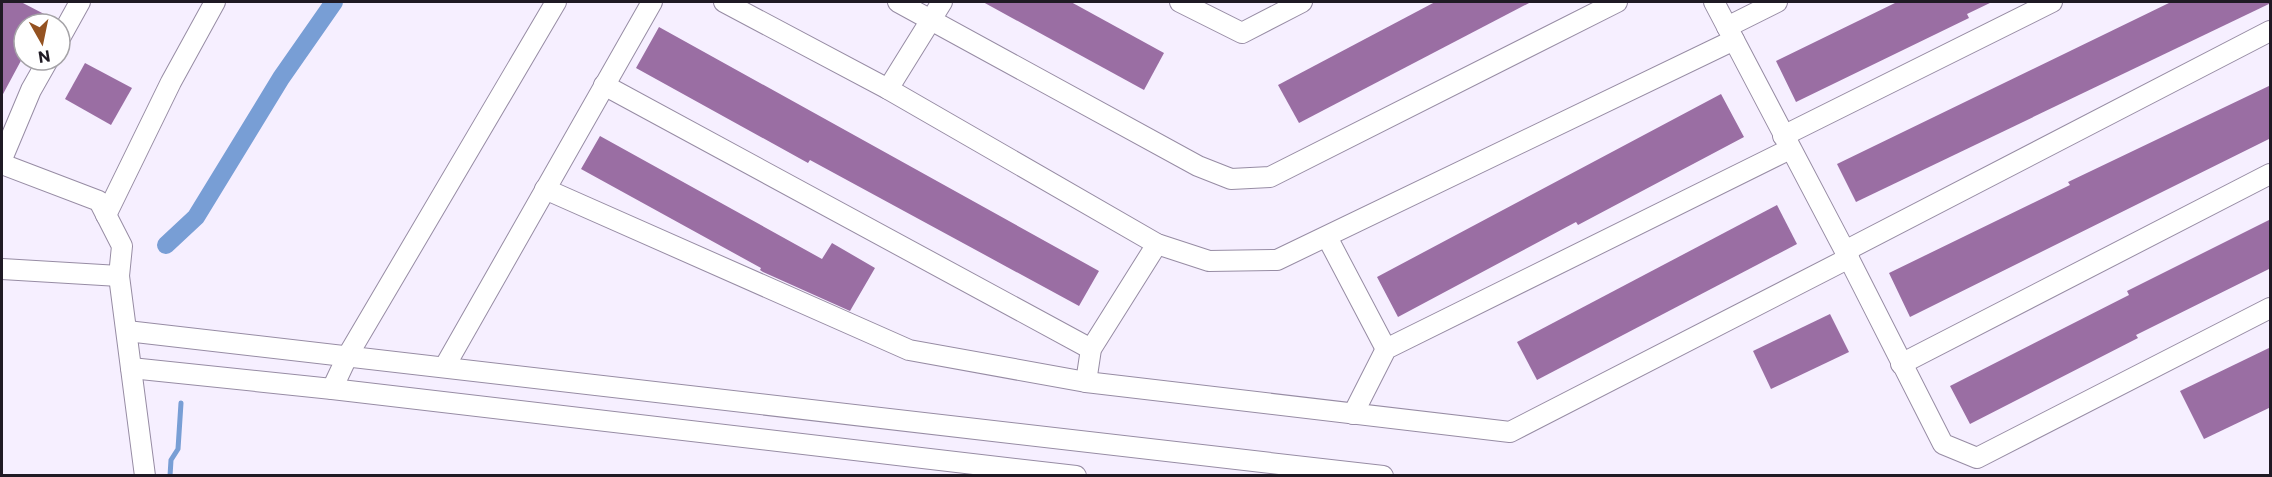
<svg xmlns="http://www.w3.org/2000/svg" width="2272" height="477" font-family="Commissioner,sans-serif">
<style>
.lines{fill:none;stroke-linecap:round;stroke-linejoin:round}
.stream{stroke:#789ed5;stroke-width:5}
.canal{stroke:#789ed5;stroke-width:18}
.building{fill:#9a6ea3}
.minor-casing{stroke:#978ca4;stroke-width:22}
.minor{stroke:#fff;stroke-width:20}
</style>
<rect width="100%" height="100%" fill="#f6efff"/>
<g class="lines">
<path class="stream" d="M 170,476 L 171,460 L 178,449 L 181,403"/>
<path class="canal" d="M 166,245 L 196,217 L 281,78 L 334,2"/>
</g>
<g class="building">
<path d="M 2,2 L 21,2 L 46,15 L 41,24 L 24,24 L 24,55 L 2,96 Z"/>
<path d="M 983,2 L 1071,2 L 1164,53 L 1144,90 Z"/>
<path d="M 1435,2 L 1531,2 L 1299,123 L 1278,85 Z"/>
<path d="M 1897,2 L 1992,2 L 1967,14 L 1969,18 L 1796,102 L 1776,61 Z"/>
<path d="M 2171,2 L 2271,3 L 1856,202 L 1837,164 Z"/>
<path d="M 659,27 L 1099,271 L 1079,306 L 810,160 L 808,163 L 636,68 Z"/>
<path d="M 85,63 L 132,88 L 111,125 L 65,99 Z"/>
<path d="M 2271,85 L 2271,138 L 1910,317 L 1889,273 L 2070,185 L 2068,182 Z"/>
<path d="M 1721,94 L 1744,137 L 1578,225 L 1576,222 L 1398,317 L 1377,277 Z"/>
<path d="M 600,136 L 822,259 L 832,243 L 875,268 L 850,311 L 763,272 L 760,270 L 761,268 L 581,169 Z"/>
<path d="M 1777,205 L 1797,244 L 1537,380 L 1517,342 Z"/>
<path d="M 2271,219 L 2271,268 L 2136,335 L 2138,338 L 1970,424 L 1950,386 L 2129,295 L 2127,291 Z"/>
<path d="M 1830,314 L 1849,352 L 1771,389 L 1753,351 Z"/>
<path d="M 2271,347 L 2271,407 L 2204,439 L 2180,391 Z"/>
</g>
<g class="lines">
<g class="minor-casing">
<g id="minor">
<path d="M 724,2 L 888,89 L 1157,244 L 1209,261 L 1277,260 L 1734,40"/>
<path d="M 898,2 L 1198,166 L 1231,179 L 1270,177 L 1617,2"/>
<path d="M 1180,2 L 1242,33 L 1302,2"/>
<path d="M 1714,2 L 1845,251 L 1943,444 L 1977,458 L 2270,308"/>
<path d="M 1727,27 L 1777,2"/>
<path d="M 60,38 L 80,2"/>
<path d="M 604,85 L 1091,349"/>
<path d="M 888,89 L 942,2"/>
<path d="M 1783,136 L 2052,2"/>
<path d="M 2,159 L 31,90 L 48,60"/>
<path d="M 2,164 L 99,201 L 122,246 L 119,276 L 145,476"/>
<path d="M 545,189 L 909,350 L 1086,382 L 1510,432 L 1849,258"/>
<path d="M 106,215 L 171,82 L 215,2"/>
<path d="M 1327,237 L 1386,349"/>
<path d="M 1845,251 L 2270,31"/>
<path d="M 2,269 L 119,276"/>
<path d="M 127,331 L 1383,476"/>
<path d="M 1901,364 L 2270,174"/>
<path d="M 445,366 L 652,2"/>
<path d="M 131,368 L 332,389 L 1076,476"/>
<path d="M 1086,382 L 1091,349 L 1157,244"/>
<path d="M 332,389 L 348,355 L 556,2"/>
<path d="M 1353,414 L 1386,349 L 1790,149"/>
</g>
</g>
<use href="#minor" class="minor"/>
</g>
<rect width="2272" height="477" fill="none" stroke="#1f1a24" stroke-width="6"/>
<g transform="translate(42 42) rotate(171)"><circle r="28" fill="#ffffff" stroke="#a5a3a7" stroke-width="1.5"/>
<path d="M0-4.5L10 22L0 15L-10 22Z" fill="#945221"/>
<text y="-9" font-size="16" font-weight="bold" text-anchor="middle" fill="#1f1a24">N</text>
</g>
</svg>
